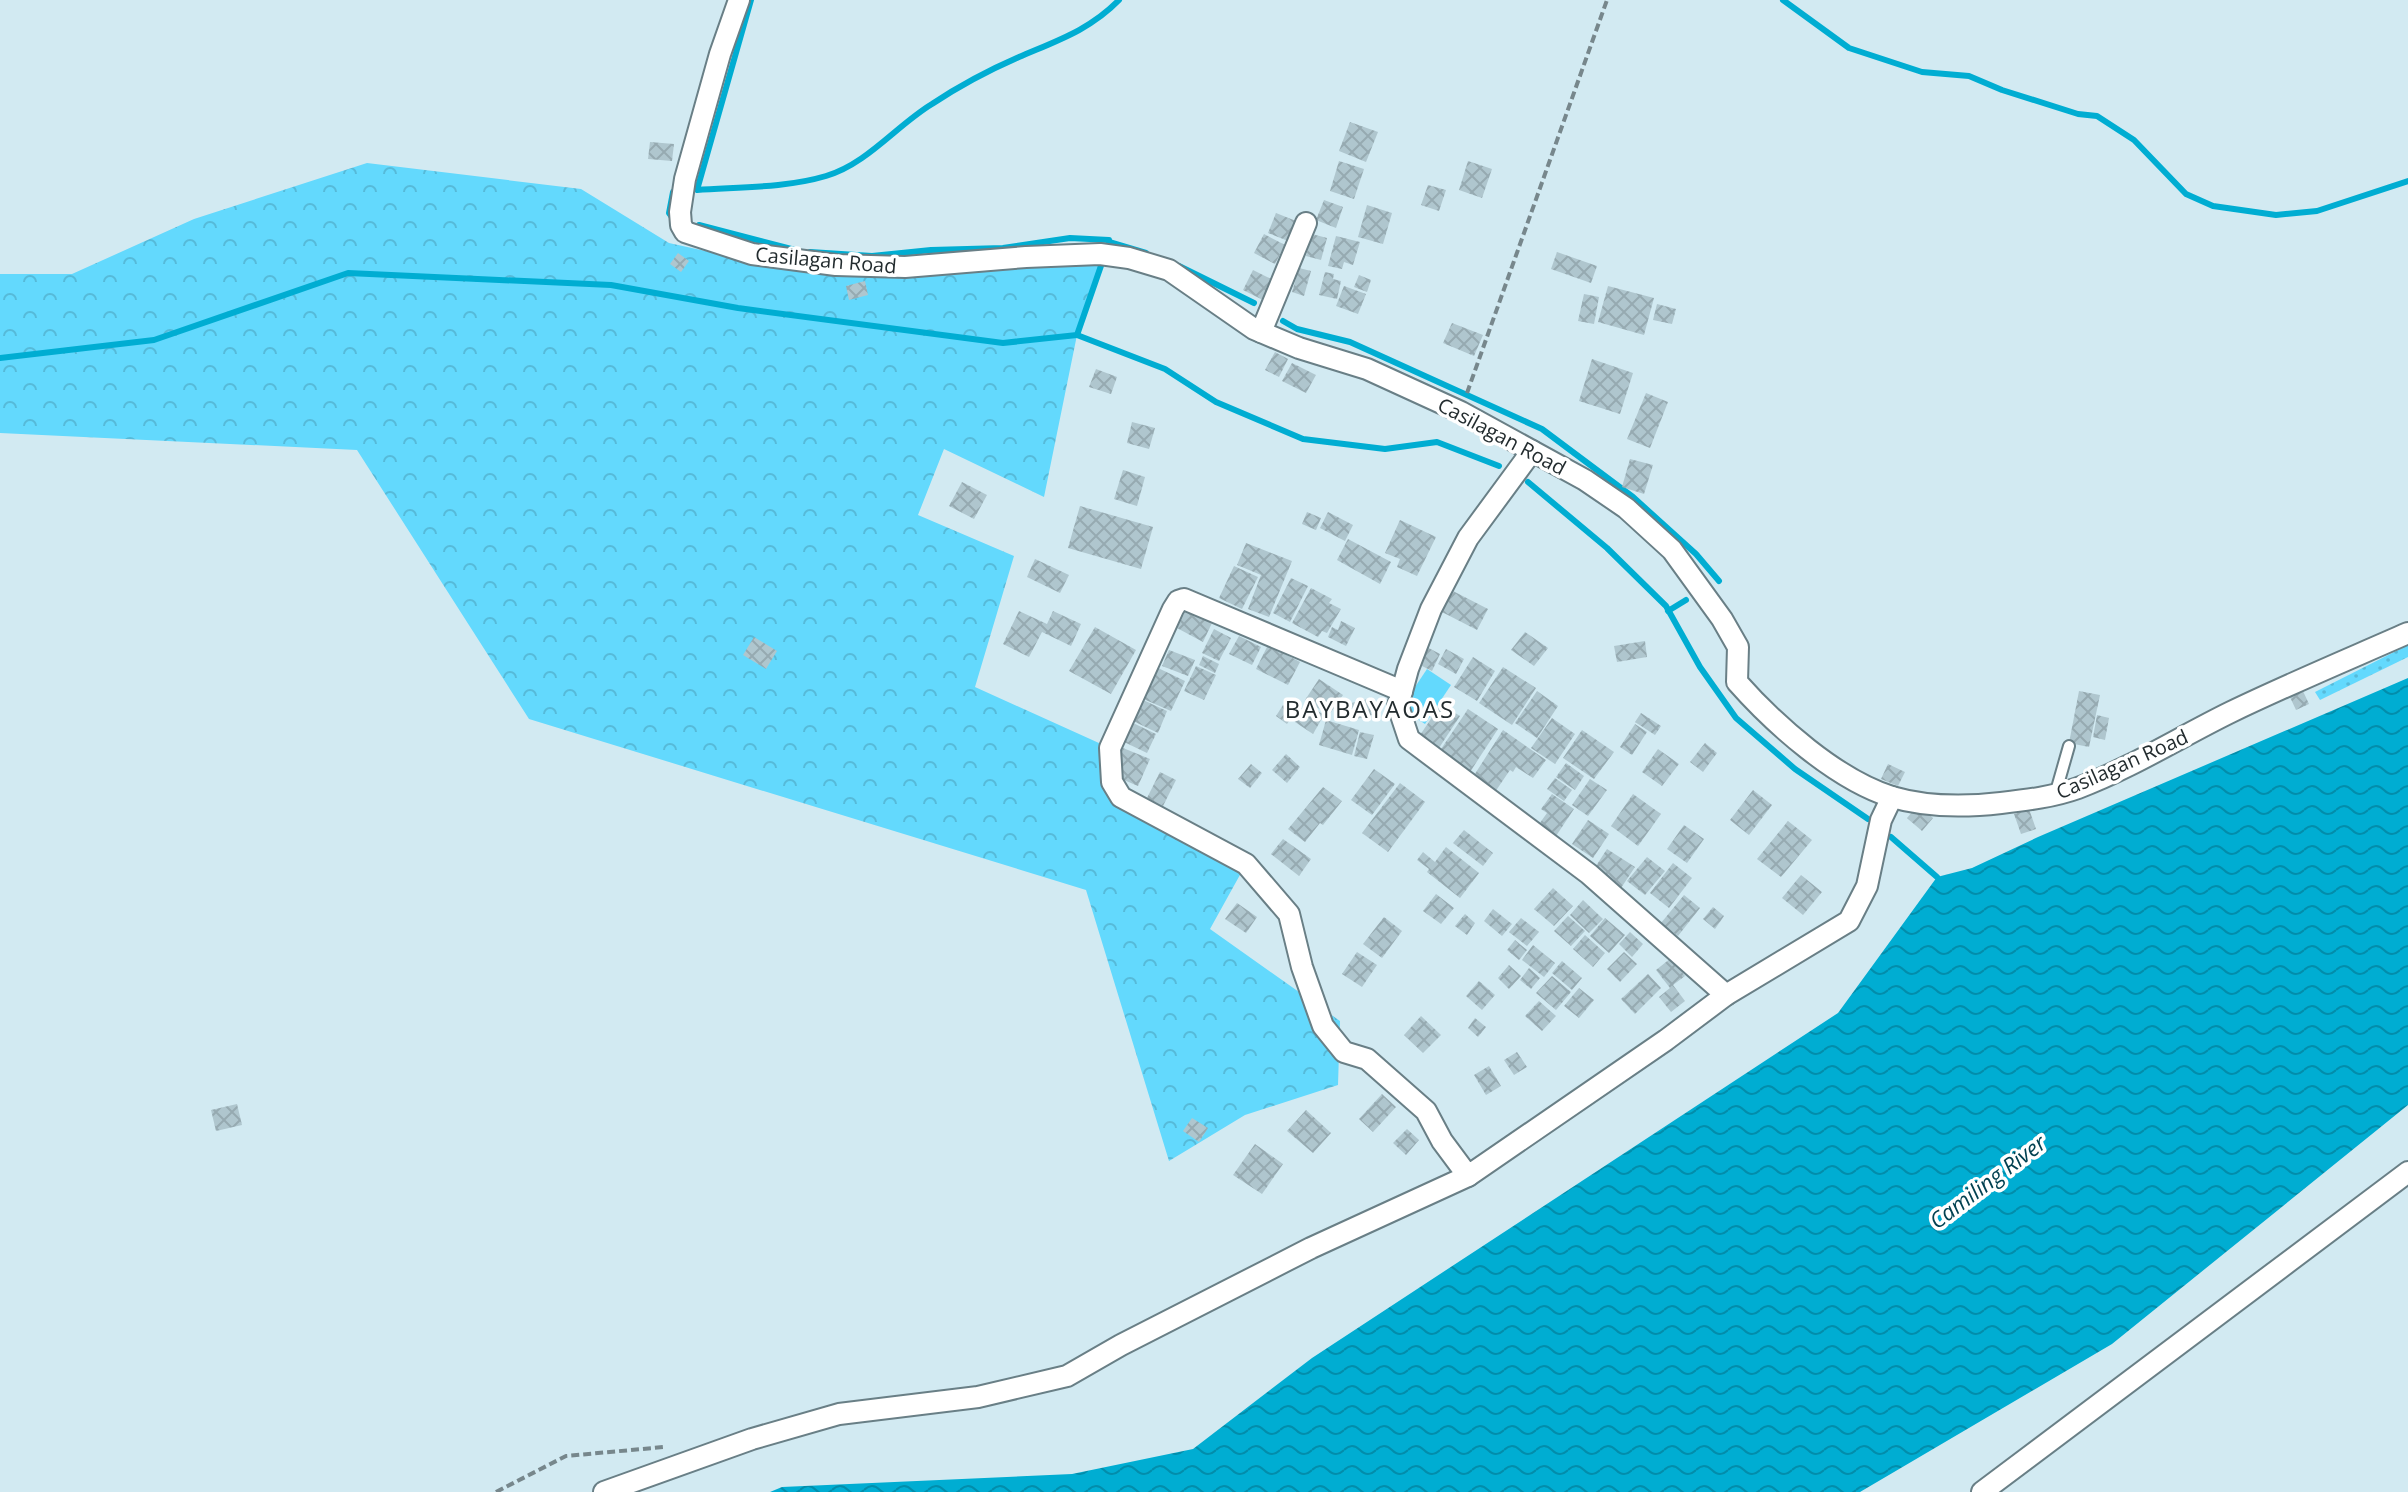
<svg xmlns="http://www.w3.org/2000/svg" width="2408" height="1492" font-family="'Open Sans',sans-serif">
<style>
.green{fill:#63d9fd}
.forest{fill:url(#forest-crowns)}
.park{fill:url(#park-dots)}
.water{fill:url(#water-waves)}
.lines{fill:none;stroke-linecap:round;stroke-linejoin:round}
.stream{stroke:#00add2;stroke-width:6}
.building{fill:url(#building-cross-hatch)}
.lane-casing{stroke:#697f86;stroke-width:14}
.street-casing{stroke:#697f86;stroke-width:24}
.path{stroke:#77878c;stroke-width:4;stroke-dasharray:8 4;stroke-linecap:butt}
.lane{stroke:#fff;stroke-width:10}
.street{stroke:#fff;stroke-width:20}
.labels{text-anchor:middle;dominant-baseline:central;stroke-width:7;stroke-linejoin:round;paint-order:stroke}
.street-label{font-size:20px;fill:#232c2f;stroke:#fff}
.water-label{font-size:22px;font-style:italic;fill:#024151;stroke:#fff}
.quarter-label{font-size:24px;letter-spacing:2px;fill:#232c2f;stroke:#fff}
</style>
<defs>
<pattern id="forest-crowns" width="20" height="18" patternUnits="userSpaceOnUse" patternTransform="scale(2)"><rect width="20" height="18" fill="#63d9fd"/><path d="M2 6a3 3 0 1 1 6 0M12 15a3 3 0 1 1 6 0" fill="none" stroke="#56bad9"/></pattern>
<pattern id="park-dots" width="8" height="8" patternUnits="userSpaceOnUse" patternTransform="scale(2)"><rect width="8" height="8" fill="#63d9fd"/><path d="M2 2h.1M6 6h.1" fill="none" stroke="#56bad9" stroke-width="1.8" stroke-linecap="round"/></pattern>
<pattern id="water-waves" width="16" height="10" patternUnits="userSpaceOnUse" patternTransform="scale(2)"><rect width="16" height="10" fill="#00add2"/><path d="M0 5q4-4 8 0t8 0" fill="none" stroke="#028dab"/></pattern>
<pattern id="building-cross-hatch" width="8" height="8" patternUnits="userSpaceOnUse" patternTransform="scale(2)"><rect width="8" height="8" fill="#afc6ce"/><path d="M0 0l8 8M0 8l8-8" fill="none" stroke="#96aab1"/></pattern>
</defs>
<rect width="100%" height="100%" fill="#d2eaf2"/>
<path class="green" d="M 1427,669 L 1451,685 L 1425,724 L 1401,708 Z"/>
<path class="forest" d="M 367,163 L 581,189 L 669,243 L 742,259 L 1104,255 L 1077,335 L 1044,497 L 944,449 L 918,515 L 1014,556 L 975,687 L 1110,748 L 1112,781 L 1246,864 L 1210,929 L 1340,1021 L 1338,1085 L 1245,1115 L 1169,1161 L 1086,890 L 529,719 L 357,450 L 0,433 L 0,274 L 72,274 L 194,219 Z"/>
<path class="park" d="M 2408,645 L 2408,657 L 2320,700 L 2315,692 Z"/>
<path class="water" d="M 2408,678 L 2408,1105 L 2112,1344 L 1860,1492 L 770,1492 L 782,1487 L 1072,1474 L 1193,1449 L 1312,1358 L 1838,1013 L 1937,877 L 1972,868 L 2038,837 Z"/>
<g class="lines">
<g class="stream">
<path d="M 751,0 L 697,190 C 739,187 786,188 826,176 C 867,164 897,125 932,104 C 959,86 989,70 1019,57 C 1056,41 1090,30 1119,0"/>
<path d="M 1783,0 L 1849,48 L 1922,72 L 1969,76 L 2002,90 L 2078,114 L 2097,116 L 2134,140 L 2186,194 L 2213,206 L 2276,215 L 2317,211 L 2408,181"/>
<path d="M 673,192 L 669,213 L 674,220"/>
<path d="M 699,225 L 799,251"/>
<path d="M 1109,242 L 1146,253"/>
<path d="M 810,252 L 872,256 L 931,250 L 1003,248 L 1070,238 L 1109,240"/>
<path d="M 1179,266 L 1254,303"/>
<path d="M 1283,321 L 1297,329 L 1350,342 L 1542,429 L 1633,497 L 1696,554 L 1719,581"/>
<path d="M 1077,335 L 1165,369 L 1216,402 L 1303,439 L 1385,449 L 1437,442 L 1499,466"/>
<path d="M 0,358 L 154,340 L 348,273 L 611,285 L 738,308 L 1003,343 L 1077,335 L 1103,260"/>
<path d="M 1528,482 L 1607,548 L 1666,606 L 1700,667 L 1736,718 L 1795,769 L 1868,819"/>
<path d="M 1668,611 L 1686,600"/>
<path d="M 1891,837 L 1937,877"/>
</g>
</g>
<g class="building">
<path d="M 1350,122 L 1378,132 L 1366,162 L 1339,151 Z"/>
<path d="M 650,142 L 674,144 L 672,161 L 648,159 Z"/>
<path d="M 1339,161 L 1364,169 L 1354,199 L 1330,191 Z"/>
<path d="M 1468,161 L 1492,169 L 1482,198 L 1459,190 Z"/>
<path d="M 1428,185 L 1446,190 L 1439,211 L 1421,205 Z"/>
<path d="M 1324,200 L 1343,207 L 1336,228 L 1316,220 Z"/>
<path d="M 1367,205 L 1392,213 L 1383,244 L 1358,237 Z"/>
<path d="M 1276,213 L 1296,221 L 1288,241 L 1268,233 Z"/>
<path d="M 1264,234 L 1285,245 L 1275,264 L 1254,253 Z"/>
<path d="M 1312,234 L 1327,238 L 1321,260 L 1306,256 Z"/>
<path d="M 1336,236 L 1360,242 L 1353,265 L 1344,262 L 1342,269 L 1328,266 Z"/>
<path d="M 1557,252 L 1597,266 L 1591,283 L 1551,269 Z"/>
<path d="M 678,253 L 689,261 L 681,272 L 670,264 Z"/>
<path d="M 1299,268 L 1311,271 L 1304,296 L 1292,292 Z"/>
<path d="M 1253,270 L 1273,280 L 1263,300 L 1243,290 Z"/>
<path d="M 1325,272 L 1334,274 L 1333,279 L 1341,281 L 1337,299 L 1319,295 Z"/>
<path d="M 1359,275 L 1371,280 L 1367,292 L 1354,287 Z"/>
<path d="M 865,281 L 868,295 L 849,300 L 846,286 Z"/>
<path d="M 1344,286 L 1366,294 L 1358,314 L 1336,306 Z"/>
<path d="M 1608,286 L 1654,298 L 1644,335 L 1598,322 Z"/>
<path d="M 1584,294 L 1599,297 L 1594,324 L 1578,321 Z"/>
<path d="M 1657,304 L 1676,309 L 1672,324 L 1653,320 Z"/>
<path d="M 1452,323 L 1483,335 L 1474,356 L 1443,343 Z"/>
<path d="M 1275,352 L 1288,359 L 1279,377 L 1265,370 Z"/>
<path d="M 1592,359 L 1633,373 L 1620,414 L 1579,401 Z"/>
<path d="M 1292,363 L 1316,375 L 1306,393 L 1282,381 Z"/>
<path d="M 1096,369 L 1117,377 L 1111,394 L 1089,387 Z"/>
<path d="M 1646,393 L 1668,402 L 1650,448 L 1627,439 Z"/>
<path d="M 1132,422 L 1155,428 L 1149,449 L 1127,443 Z"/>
<path d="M 1630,459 L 1653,465 L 1644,494 L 1622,487 Z"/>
<path d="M 1123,470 L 1145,477 L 1137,506 L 1114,499 Z"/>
<path d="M 962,482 L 987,495 L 974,519 L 949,506 Z"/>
<path d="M 1080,506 L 1153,527 L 1141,569 L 1068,548 Z"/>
<path d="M 1307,512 L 1321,518 L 1316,530 L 1302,524 Z"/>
<path d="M 1328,512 L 1353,525 L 1345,541 L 1320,528 Z"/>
<path d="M 1400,520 L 1436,537 L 1417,576 L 1397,567 L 1400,559 L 1385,553 Z"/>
<path d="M 1348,539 L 1391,562 L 1380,584 L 1337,560 Z"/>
<path d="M 1246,543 L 1292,561 L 1269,617 L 1248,609 L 1261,575 L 1237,565 Z"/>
<path d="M 1035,559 L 1069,575 L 1060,593 L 1027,577 Z"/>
<path d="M 1234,566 L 1258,577 L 1242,609 L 1219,598 Z"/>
<path d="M 1291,578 L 1308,586 L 1290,622 L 1273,613 Z"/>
<path d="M 1311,588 L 1332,599 L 1329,603 L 1341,609 L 1327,633 L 1322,631 L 1318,637 L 1292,623 Z"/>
<path d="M 1451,590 L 1488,609 L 1477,630 L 1440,611 Z"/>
<path d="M 1186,610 L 1212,623 L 1203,642 L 1177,628 Z"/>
<path d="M 1019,611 L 1047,624 L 1053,611 L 1081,624 L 1071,646 L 1042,632 L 1029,657 L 1003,644 Z"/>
<path d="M 1341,621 L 1355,628 L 1346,646 L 1328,637 L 1332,627 L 1338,630 Z"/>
<path d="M 1095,627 L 1136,650 L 1111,694 L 1069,671 Z"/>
<path d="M 1214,629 L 1231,638 L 1219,661 L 1202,653 Z"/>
<path d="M 1525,632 L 1548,648 L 1534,666 L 1511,650 Z"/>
<path d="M 1239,636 L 1261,647 L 1252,665 L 1229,654 Z"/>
<path d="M 754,637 L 777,651 L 766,669 L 743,655 Z"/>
<path d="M 1645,641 L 1647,657 L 1617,662 L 1614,646 Z"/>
<path d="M 1268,645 L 1300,662 L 1288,685 L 1256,669 Z"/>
<path d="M 1423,645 L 1440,654 L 1432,671 L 1414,662 Z"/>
<path d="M 1446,649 L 1464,659 L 1456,674 L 1438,664 Z"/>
<path d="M 1169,650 L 1195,660 L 1188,676 L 1162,666 Z"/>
<path d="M 1203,656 L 1219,664 L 1215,673 L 1199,665 Z"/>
<path d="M 1473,657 L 1495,671 L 1477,701 L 1454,687 Z"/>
<path d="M 1196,666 L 1216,675 L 1204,700 L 1184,691 Z"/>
<path d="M 1156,667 L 1185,681 L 1171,711 L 1141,698 Z"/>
<path d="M 1503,667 L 1536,688 L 1512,725 L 1479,703 Z"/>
<path d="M 1319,679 L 1343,695 L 1329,715 L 1305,700 Z"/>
<path d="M 2302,689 L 2309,704 L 2296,710 L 2289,695 Z"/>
<path d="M 1537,691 L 1558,706 L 1537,738 L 1515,723 Z"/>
<path d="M 2079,691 L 2100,695 L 2089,747 L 2069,743 Z"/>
<path d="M 1141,699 L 1167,711 L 1158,733 L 1131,720 Z"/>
<path d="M 1368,699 L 1372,715 L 1356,719 L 1351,703 Z"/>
<path d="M 1307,704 L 1324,715 L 1313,734 L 1295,722 Z"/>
<path d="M 1441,704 L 1460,716 L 1437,751 L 1418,738 Z"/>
<path d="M 1283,705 L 1295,712 L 1287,724 L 1276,716 Z"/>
<path d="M 1468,709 L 1498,729 L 1470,772 L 1439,752 Z"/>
<path d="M 1641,713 L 1661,726 L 1655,735 L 1635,722 Z"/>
<path d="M 2097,715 L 2109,718 L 2105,740 L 2093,737 Z"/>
<path d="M 1552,718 L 1575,734 L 1555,764 L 1531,748 Z"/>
<path d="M 1326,720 L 1359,730 L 1352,755 L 1319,745 Z"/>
<path d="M 1131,722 L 1156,734 L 1147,753 L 1122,741 Z"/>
<path d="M 1635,724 L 1647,732 L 1632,755 L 1620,747 Z"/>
<path d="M 1503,730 L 1546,760 L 1533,778 L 1516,767 L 1513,772 L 1510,770 L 1495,792 L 1473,777 Z"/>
<path d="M 1582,730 L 1614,752 L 1594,779 L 1563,758 Z"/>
<path d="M 1360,732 L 1374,735 L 1367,759 L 1354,756 Z"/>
<path d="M 1705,743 L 1717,753 L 1703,772 L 1690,762 Z"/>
<path d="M 1123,748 L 1150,759 L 1138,786 L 1112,775 Z"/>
<path d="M 1658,749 L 1679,764 L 1662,786 L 1642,772 Z"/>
<path d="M 1286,754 L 1300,767 L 1287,783 L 1272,770 Z"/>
<path d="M 1566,763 L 1584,776 L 1575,790 L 1556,777 Z"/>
<path d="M 1251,764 L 1262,773 L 1250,788 L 1238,779 Z"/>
<path d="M 1888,764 L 1905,772 L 1898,786 L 1881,779 Z"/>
<path d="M 1374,769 L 1395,784 L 1372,815 L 1351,800 Z"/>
<path d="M 1160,772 L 1176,780 L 1163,806 L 1147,798 Z"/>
<path d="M 1555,778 L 1572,790 L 1564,801 L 1547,789 Z"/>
<path d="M 1590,779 L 1607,790 L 1588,816 L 1572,805 Z"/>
<path d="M 1400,783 L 1425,802 L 1388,852 L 1362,833 Z"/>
<path d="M 1323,787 L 1342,801 L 1323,825 L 1320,823 L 1305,842 L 1288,829 Z"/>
<path d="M 1753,790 L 1772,805 L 1749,835 L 1730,820 Z"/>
<path d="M 1552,794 L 1574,809 L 1554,839 L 1537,827 L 1547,813 L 1541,809 Z"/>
<path d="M 1633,794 L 1661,814 L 1638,846 L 1611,826 Z"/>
<path d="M 1918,805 L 1933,818 L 1922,831 L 1907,818 Z"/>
<path d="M 2029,809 L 2036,829 L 2021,834 L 2014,814 Z"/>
<path d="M 1588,820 L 1609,834 L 1593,858 L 1572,844 Z"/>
<path d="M 1788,821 L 1812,840 L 1781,877 L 1757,859 Z"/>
<path d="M 1684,825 L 1704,839 L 1687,863 L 1667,849 Z"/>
<path d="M 1464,830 L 1493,853 L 1483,866 L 1453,843 Z"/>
<path d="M 1283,839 L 1311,859 L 1299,876 L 1271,854 Z"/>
<path d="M 1446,847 L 1479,873 L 1460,898 L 1427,872 L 1429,869 L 1417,860 L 1423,852 L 1435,862 Z"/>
<path d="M 1607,849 L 1635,867 L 1621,888 L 1594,869 Z"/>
<path d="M 1647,857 L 1665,871 L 1645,895 L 1627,881 Z"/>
<path d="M 1673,863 L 1692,878 L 1669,908 L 1650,893 Z"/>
<path d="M 1801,875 L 1822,892 L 1803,915 L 1782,898 Z"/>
<path d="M 1553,888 L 1573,906 L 1554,926 L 1534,909 Z"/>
<path d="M 1436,894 L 1454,908 L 1441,924 L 1423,911 Z"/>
<path d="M 1684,895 L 1700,908 L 1678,936 L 1661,923 Z"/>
<path d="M 1583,900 L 1603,919 L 1589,933 L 1570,915 Z"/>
<path d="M 1237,903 L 1257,917 L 1246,933 L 1225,919 Z"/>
<path d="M 1713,907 L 1724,916 L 1715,929 L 1703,919 Z"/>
<path d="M 1493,909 L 1512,924 L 1502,936 L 1484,921 Z"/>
<path d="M 1465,914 L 1475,923 L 1467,935 L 1455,926 Z"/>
<path d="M 1568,916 L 1585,931 L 1571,946 L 1554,931 Z"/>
<path d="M 1384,917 L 1402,931 L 1382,958 L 1363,944 Z"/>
<path d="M 1521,918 L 1539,932 L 1527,946 L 1509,932 Z"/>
<path d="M 1605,918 L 1625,935 L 1609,953 L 1590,936 Z"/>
<path d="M 1630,932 L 1643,944 L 1632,957 L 1619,944 Z"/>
<path d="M 1585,935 L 1605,953 L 1593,967 L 1573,949 Z"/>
<path d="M 1515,940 L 1527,950 L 1519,960 L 1507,950 Z"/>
<path d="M 1533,945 L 1555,963 L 1544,977 L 1522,960 Z"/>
<path d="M 1357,952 L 1377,965 L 1362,987 L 1342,974 Z"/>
<path d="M 1624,952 L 1637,964 L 1620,982 L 1607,969 Z"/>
<path d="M 1671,958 L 1685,976 L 1673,985 L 1685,1001 L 1671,1012 L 1659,997 L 1670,988 L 1656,970 Z"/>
<path d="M 1562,961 L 1582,978 L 1572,990 L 1552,973 Z"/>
<path d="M 1509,965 L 1521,976 L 1509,989 L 1498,978 Z"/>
<path d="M 1529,968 L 1540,978 L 1531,989 L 1520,980 Z"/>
<path d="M 1648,974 L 1661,988 L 1635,1014 L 1621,999 Z"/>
<path d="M 1552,976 L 1571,992 L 1556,1010 L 1536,993 Z"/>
<path d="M 1479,981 L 1495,995 L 1482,1010 L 1466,996 Z"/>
<path d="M 1579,988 L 1594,1000 L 1579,1018 L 1564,1006 Z"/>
<path d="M 1539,1001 L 1556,1016 L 1542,1031 L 1525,1016 Z"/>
<path d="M 1421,1016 L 1441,1035 L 1423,1053 L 1404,1035 Z"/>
<path d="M 1475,1018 L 1486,1027 L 1478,1037 L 1468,1028 Z"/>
<path d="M 1517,1052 L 1527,1067 L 1514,1075 L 1504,1060 Z"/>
<path d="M 1489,1066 L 1501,1086 L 1486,1095 L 1474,1075 Z"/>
<path d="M 1382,1094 L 1396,1107 L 1373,1132 L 1359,1119 Z"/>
<path d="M 237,1104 L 242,1125 L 216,1131 L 211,1110 Z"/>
<path d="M 1306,1110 L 1331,1133 L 1313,1153 L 1287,1131 Z"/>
<path d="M 1192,1118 L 1208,1128 L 1199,1142 L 1183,1131 Z"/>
<path d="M 1407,1129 L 1419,1140 L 1406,1155 L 1393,1143 Z"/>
<path d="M 1255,1144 L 1283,1164 L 1262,1194 L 1233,1175 Z"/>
</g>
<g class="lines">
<g class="lane-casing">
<path id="lane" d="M 2055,795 L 2069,746"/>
</g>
<g class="street-casing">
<g id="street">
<path d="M 739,0 L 720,54 L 685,179 L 680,212 L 681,225 L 685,232 L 752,254 L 836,265 L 905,267 L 1026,257 L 1100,254 L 1129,258 L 1169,270 L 1254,329 L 1299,348 L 1367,369 L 1461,412 L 1585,480 L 1626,508 L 1672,550 L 1722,619 L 1738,647 L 1737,682 C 1775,725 1837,780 1892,797 C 1926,807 1966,807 2001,803 C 2027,800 2053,797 2078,788 C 2131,768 2180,737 2231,712 C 2289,684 2349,659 2408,633"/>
<path d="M 1261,332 L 1306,223"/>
<path d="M 1532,451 L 1468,538 L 1431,609 L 1408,669 L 1398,706 L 1409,739 L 1589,874 L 1726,995"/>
<path d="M 1402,691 L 1184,599 L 1178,601 L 1173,609 L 1110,748 L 1112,782 L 1121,797 L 1246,864 L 1289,914 L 1302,967 L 1323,1026 L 1344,1052 L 1367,1059 L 1426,1111 L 1442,1141 L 1468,1176 L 1666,1040 L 1726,995 L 1849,921 L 1867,886 L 1881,820 L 1892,797"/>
<path d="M 604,1492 L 752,1439 L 839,1414 L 978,1397 L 1067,1376 L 1121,1345 L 1311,1248 L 1468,1176"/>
<path d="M 1982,1492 L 2408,1172"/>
</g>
</g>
<g class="path">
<path d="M 1467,393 L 1607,0"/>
<path d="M 496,1492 L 566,1456 L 664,1447"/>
</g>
<use href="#lane" class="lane"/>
<use href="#street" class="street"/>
</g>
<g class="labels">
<g class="street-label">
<text transform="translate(826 260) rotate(5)">Casilagan Road</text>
<text transform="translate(1502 436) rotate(28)">Casilagan Road</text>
<text transform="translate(2122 764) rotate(-24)">Casilagan Road</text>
</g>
<g class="water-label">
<text transform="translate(1987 1181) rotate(-37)">Camiling River</text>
</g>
<g class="quarter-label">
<text x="1370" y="708">BAYBAYAOAS</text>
</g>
</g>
</svg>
